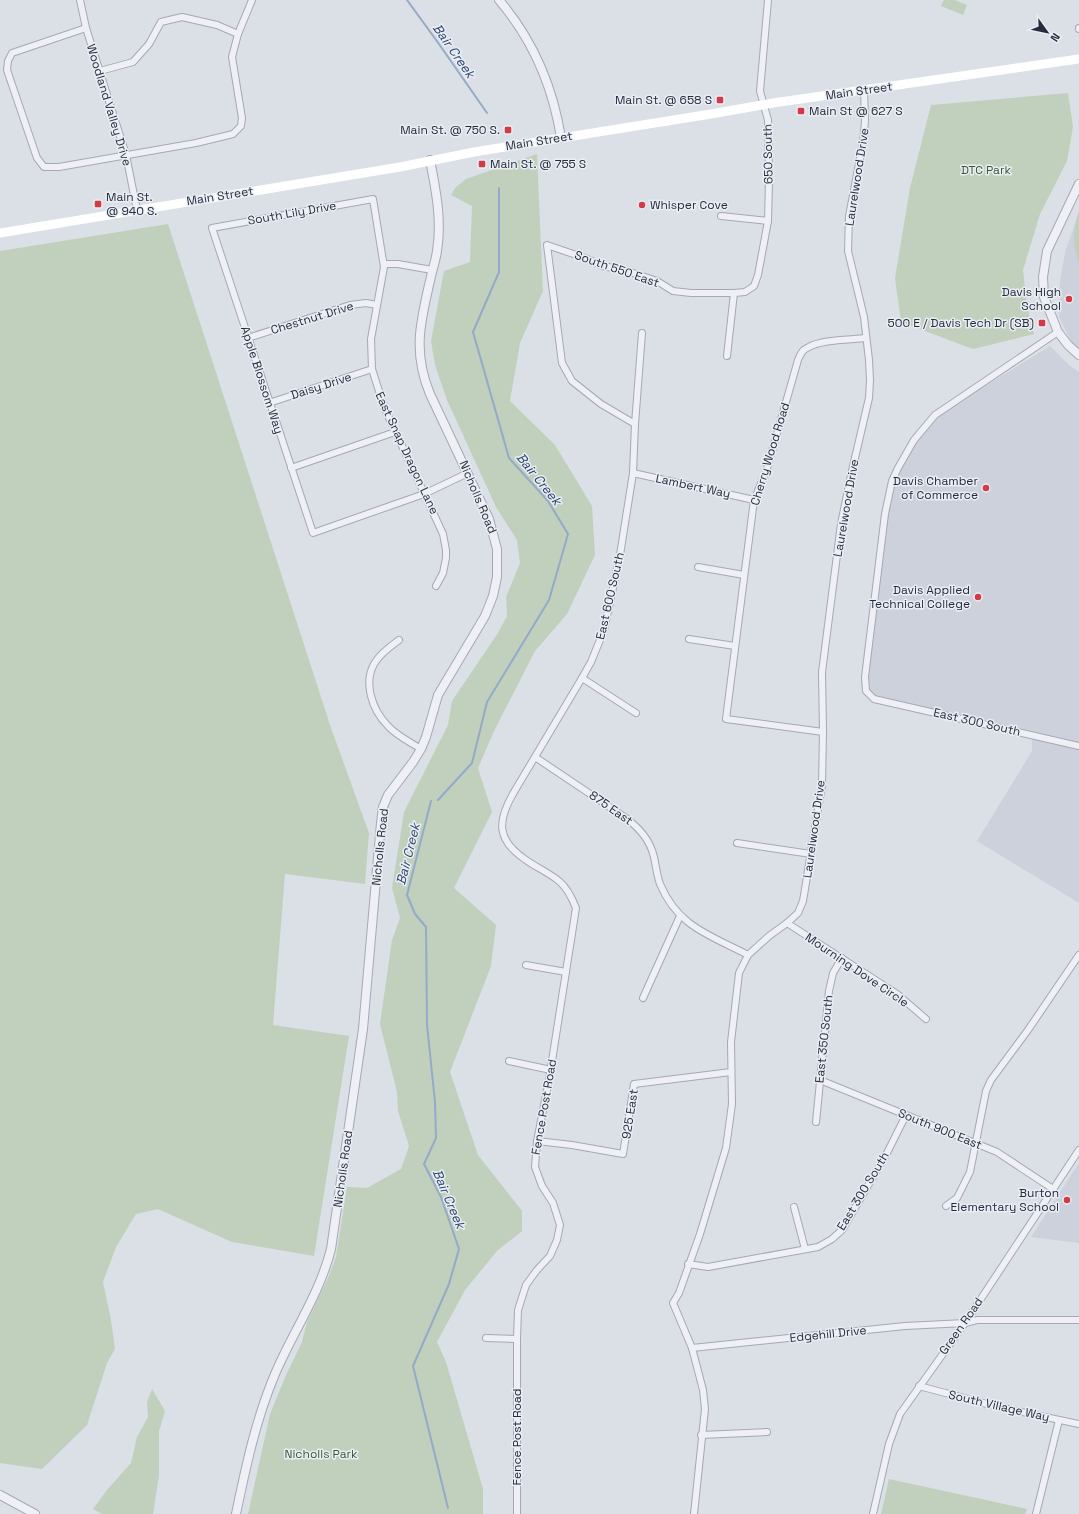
<svg xmlns="http://www.w3.org/2000/svg" width="1079" height="1514" font-family="'Space Grotesk',sans-serif">
<style>
.built{fill:#cdd1db}
.green{fill:#c0d0bc}
.lines{fill:none;stroke-linecap:round;stroke-linejoin:round}
.stream{stroke:#94aac8;stroke-width:2}
.minor-casing{stroke:#a4a9b3;stroke-width:8}
.tertiary-casing{stroke:#a4a9b3;stroke-width:10}
.minor{stroke:#eef0f5;stroke-width:6}
.tertiary{stroke:#eef0f5;stroke-width:8}
.secondary{stroke:#fff;stroke-width:9}
.poi-dot{fill:#d23a45;stroke:#eaeef4;stroke-width:1.5}
.labels{text-anchor:middle;dominant-baseline:central;stroke-width:3;stroke-linejoin:round;paint-order:stroke}
.street-label{font-size:12px;fill:#252c3d;stroke:#eaeef4}
.poi-label{font-size:12px;fill:#252c3d;stroke:#eaeef4;text-anchor:end}
.park-label{font-size:12px;fill:#365932;stroke:#eaeef4}
.water-label{font-size:13px;font-style:italic;fill:#2e4771;stroke:#eaeef4}
</style>
<rect width="100%" height="100%" fill="#dbdfe6"/>
<g class="built">
<path d="M 1079,213 L 1079,350 L 1074,347 L 1059,317 L 1060,280 L 1066,249 Z"/>
<path d="M 1050,346 L 1069,365 L 1079,372 L 1079,903 L 977,841 L 1032,751 L 1032,732 L 872,695 L 866,688 L 882,547 L 895,472 L 913,443 L 940,414 Z"/>
<path d="M 1079,1163 L 1079,1243 L 1031,1237 Z"/>
</g>
<g class="green">
<path d="M 944,0 L 955,0 L 967,5 L 963,15 L 941,6 Z"/>
<path d="M 1068,93 L 1073,127 L 1067,161 L 1040,214 L 1023,270 L 1027,306 L 1034,334 L 973,349 L 901,322 L 895,278 L 910,188 L 931,105 Z"/>
<path d="M 537,154 L 543,291 L 520,343 L 510,401 L 555,445 L 592,506 L 595,555 L 567,614 L 535,651 L 495,729 L 478,768 L 492,812 L 454,888 L 496,925 L 491,966 L 450,1072 L 478,1155 L 522,1211 L 522,1231 L 497,1251 L 465,1290 L 437,1342 L 446,1362 L 483,1489 L 483,1514 L 248,1514 L 270,1414 L 287,1373 L 302,1342 L 307,1322 L 328,1278 L 336,1257 L 347,1187 L 367,1188 L 401,1169 L 409,1146 L 398,1111 L 397,1092 L 380,1024 L 392,940 L 400,918 L 392,888 L 404,812 L 448,725 L 452,701 L 498,633 L 507,616 L 506,597 L 520,563 L 517,540 L 496,507 L 447,400 L 435,365 L 431,341 L 444,271 L 470,262 L 472,206 L 451,195 L 455,188 L 466,179 Z"/>
<path d="M 1079,211 L 1079,264 C 1073,244 1072,231 1079,211 Z"/>
<path d="M 168,224 L 331,728 L 369,833 L 365,884 L 285,874 L 273,1025 L 349,1036 L 314,1256 L 232,1242 L 158,1209 L 136,1214 L 116,1247 L 103,1282 L 111,1320 L 115,1349 L 107,1363 L 87,1425 L 42,1469 L 0,1463 L 0,251 Z"/>
<path d="M 152,1389 L 165,1411 L 159,1431 L 159,1475 L 153,1514 L 102,1514 L 93,1509 L 107,1490 L 131,1463 L 137,1437 L 148,1417 L 147,1402 Z"/>
<path d="M 889,1479 L 1027,1509 L 1025,1514 L 881,1514 Z"/>
</g>
<g class="lines">
<g class="stream">
<path d="M 407,0 L 439,44 L 487,113"/>
<path d="M 438,800 L 472,763 L 487,702 L 549,600 L 568,534 L 548,501 L 509,458 L 473,332 L 499,272 L 499,188"/>
<path d="M 431,801 L 407,895 L 415,914 L 426,927 L 427,1025 L 435,1102 L 436,1138 L 424,1164 L 441,1197 L 459,1249 L 449,1284 L 413,1366 L 448,1508"/>
</g>
<g class="minor-casing">
<g id="minor">
<path d="M 80,0 L 86,28 L 126,155 L 137,210"/>
<path d="M 86,28 L 12,53 L 8,61 L 7,70 L 37,158 L 44,167 L 59,167 L 196,143 L 233,134 L 241,126 L 242,118 L 232,57 L 238,34 L 252,0"/>
<path d="M 1079,28 L 1079,29"/>
<path d="M 100,71 L 133,62 L 149,44 L 161,22 L 182,17 L 217,25 L 238,34"/>
<path d="M 721,216 L 768,221"/>
<path d="M 384,264 L 398,264 L 432,270"/>
<path d="M 1058,332 L 935,415 L 914,440 L 898,468 L 892,481 L 885,514 L 865,677 L 866,691 L 874,699 L 1079,746"/>
<path d="M 248,338 L 350,305 L 366,303 L 377,305"/>
<path d="M 727,356 L 734,293"/>
<path d="M 269,403 L 372,369"/>
<path d="M 635,424 L 601,404 L 572,381 L 562,363 L 547,245 L 585,258 L 603,266 L 624,270 L 657,281 L 673,291 L 691,293 L 734,293 L 745,292 L 754,286 L 758,275 L 768,221 L 769,181 L 768,120 L 760,91 L 768,0"/>
<path d="M 291,468 L 395,432"/>
<path d="M 633,473 L 754,500"/>
<path d="M 698,567 L 744,575"/>
<path d="M 436,586 L 443,573 L 446,558 L 446,550 L 443,534 L 384,407 L 372,369 L 371,339 L 384,267 L 373,199 L 212,228 L 313,533 L 424,494 L 468,473"/>
<path d="M 689,639 L 735,646"/>
<path d="M 399,640 C 391,646 382,652 376,661 C 362,681 372,710 388,726 C 397,736 410,742 421,749"/>
<path d="M 582,678 L 636,713"/>
<path d="M 823,732 L 726,719 L 754,500 L 766,472 L 798,360 C 800,355 802,350 807,348 C 821,339 850,340 866,338"/>
<path d="M 535,757 L 626,818 C 640,829 650,840 654,857 C 656,866 657,876 660,884 C 678,927 710,935 748,955"/>
<path d="M 737,843 L 811,854"/>
<path d="M 787,923 L 897,994 L 926,1019"/>
<path d="M 526,965 L 566,972"/>
<path d="M 643,998 L 680,916"/>
<path d="M 509,1061 L 551,1070"/>
<path d="M 820,1080 L 997,1152 L 1053,1189"/>
<path d="M 816,1122 L 829,991 L 833,973 L 842,958"/>
<path d="M 537,1141 L 572,1145 L 623,1154 L 634,1084 L 731,1072"/>
<path d="M 946,1206 L 957,1198 L 970,1172 L 986,1091 L 991,1080 L 1028,1030 L 1079,955"/>
<path d="M 794,1207 L 805,1249"/>
<path d="M 688,1264 L 708,1267 L 818,1247 L 832,1239 L 842,1230 L 887,1153 L 906,1115"/>
<path d="M 486,1338 L 517,1339"/>
<path d="M 692,1348 L 905,1326 L 965,1323 L 977,1320 L 1079,1320"/>
<path d="M 919,1386 L 998,1407 L 1079,1424"/>
<path d="M 701,1435 L 767,1432"/>
<path d="M 517,1514 L 517,1339 L 518,1310 L 526,1285 L 537,1270 L 550,1256 L 557,1240 L 560,1225 L 553,1203 L 542,1186 L 535,1167 L 537,1141 L 549,1080 L 576,908 C 572,898 568,889 560,882 C 550,873 537,868 526,860 C 496,840 497,821 514,792 L 582,678 L 591,662 L 604,630 L 620,555 L 633,473 L 635,424 L 642,333"/>
<path d="M 694,1514 L 705,1409 L 703,1390 L 692,1348 L 673,1303 L 679,1293 L 700,1234 L 726,1148 L 732,1104 L 731,1042 L 739,973 L 748,955 L 769,936 L 787,923 L 798,913 L 803,901 L 822,785 L 823,732 L 822,672 L 841,524 L 851,475 L 869,398 L 870,380 L 869,360 L 864,317 L 848,251 L 849,216 L 863,143 L 865,121 L 864,90"/>
<path d="M 873,1514 L 889,1444 L 900,1414 L 965,1323 L 1079,1150"/>
<path d="M 1036,1514 L 1059,1420"/>
</g>
</g>
<g class="tertiary-casing">
<g id="tertiary">
<path d="M 499,0 C 533,40 553,87 561,138"/>
<path d="M 1079,184 L 1047,251 L 1043,277 L 1044,297 L 1058,332 L 1068,345 L 1079,355"/>
<path d="M 0,1495 L 35,1514"/>
<path d="M 236,1514 C 246,1466 256,1419 275,1374 C 293,1332 320,1293 331,1249 L 363,1029 L 381,823 L 383,807 L 388,795 L 413,762 L 421,749 L 426,737 L 438,695 L 485,616 L 493,596 L 497,577 L 497,549 L 489,519 L 430,394 C 411,349 422,317 432,272 C 434,265 436,258 437,251 C 442,220 436,191 430,160"/>
</g>
</g>
<use href="#minor" class="minor"/>
<use href="#tertiary" class="tertiary"/>
<path class="secondary" d="M 0,233 L 400,167 L 474,152 L 711,114 L 773,103 L 1079,59"/>
</g>
<g class="poi-dot">
<rect x="716" y="96" width="8" height="8" rx="2"/>
<rect x="797" y="107" width="8" height="8" rx="2"/>
<rect x="504" y="126" width="8" height="8" rx="2"/>
<rect x="478" y="160" width="8" height="8" rx="2"/>
<rect x="94" y="200" width="8" height="8" rx="2"/>
<circle cx="642" cy="205" r="4"/>
<circle cx="1069" cy="299" r="4"/>
<rect x="1038" y="319" width="8" height="8" rx="2"/>
<circle cx="986" cy="488" r="4"/>
<circle cx="978" cy="597" r="4"/>
<circle cx="1067" cy="1200" r="4"/>
</g>
<g class="labels">
<g class="street-label">
<text transform="translate(859 91) rotate(-8)">Main Street</text>
<text transform="translate(109 105) rotate(73)">Woodland Valley Drive</text>
<text transform="translate(539 141) rotate(-9)">Main Street</text>
<text transform="translate(768 154) rotate(-91)">650 South</text>
<text transform="translate(857 177) rotate(-81)">Laurelwood Drive</text>
<text transform="translate(220 196) rotate(-9)">Main Street</text>
<text transform="translate(292 213) rotate(-10)">South Lily Drive</text>
<text transform="translate(617 269) rotate(19)">South 550 East</text>
<text transform="translate(312 318) rotate(-17)">Chestnut Drive</text>
<text transform="translate(262 380) rotate(72)">Apple Blossom Way</text>
<text transform="translate(321 386) rotate(-18)">Daisy Drive</text>
<text transform="translate(407 453) rotate(65)">East Snap Dragon Lane</text>
<text transform="translate(770 454) rotate(-73)">Cherry Wood Road</text>
<text transform="translate(693 486) rotate(12)">Lambert Way</text>
<text transform="translate(478 497) rotate(67)">Nicholls Road</text>
<text transform="translate(846 508) rotate(-80)">Laurelwood Drive</text>
<text transform="translate(610 596) rotate(-77)">East 600 South</text>
<text transform="translate(977 722) rotate(13)">East 300 South</text>
<text transform="translate(611 808) rotate(35)">875 East</text>
<text transform="translate(814 829) rotate(-82)">Laurelwood Drive</text>
<text transform="translate(380 847) rotate(-84)">Nicholls Road</text>
<text transform="translate(857 970) rotate(34)">Mourning Dove Circle</text>
<text transform="translate(824 1039) rotate(-84)">East 350 South</text>
<text transform="translate(544 1107) rotate(-80)">Fence Post Road</text>
<text transform="translate(630 1114) rotate(-81)">925 East</text>
<text transform="translate(940 1129) rotate(22)">South 900 East</text>
<text transform="translate(343 1169) rotate(-82)">Nicholls Road</text>
<text transform="translate(863 1191) rotate(-59)">East 300 South</text>
<text transform="translate(961 1326) rotate(-55)">Green Road</text>
<text transform="translate(828 1334) rotate(-6)">Edgehill Drive</text>
<text transform="translate(999 1406) rotate(13)">South Village Way</text>
<text transform="translate(517 1437) rotate(-90)">Fence Post Road</text>
</g>
<g class="poi-label">
<text x="712" y="100">Main St. @ 658 S</text>
<text x="809" y="111" text-anchor="start">Main St @ 627 S</text>
<text x="500" y="130">Main St. @ 750 S.</text>
<text x="490" y="164" text-anchor="start">Main St. @ 755 S</text>
<text x="106" y="197" text-anchor="start">Main St.<tspan x="106" dy="14">@ 940 S.</tspan></text>
<text x="650" y="205" text-anchor="start">Whisper Cove</text>
<text x="1061" y="292">Davis High<tspan x="1061" dy="14">School</tspan></text>
<text x="1034" y="323">500 E / Davis Tech Dr (SB)</text>
<text x="978" y="481">Davis Chamber<tspan x="978" dy="14">of Commerce</tspan></text>
<text x="970" y="590">Davis Applied<tspan x="970" dy="14">Technical College</tspan></text>
<text x="1059" y="1193">Burton<tspan x="1059" dy="14">Elementary School</tspan></text>
</g>
<g class="park-label">
<text x="986" y="170">DTC Park</text>
<text x="321" y="1454">Nicholls Park</text>
</g>
<g class="water-label">
<text transform="translate(454 51) rotate(55)">Bair Creek</text>
<text transform="translate(539 479) rotate(51)">Bair Creek</text>
<text transform="translate(408 854) rotate(-76)">Bair Creek</text>
<text transform="translate(449 1199) rotate(67)">Bair Creek</text>
</g>
</g>
<g transform="translate(1047 32) rotate(123)" stroke="#eaeef4" stroke-width="3" paint-order="stroke">
<path d="M0-3L7 15L0 10L-7 15Z" fill="#252c3d"/>
<text y="-6" font-size="11" font-weight="bold" text-anchor="middle" fill="#252c3d">N</text>
</g>
</svg>
